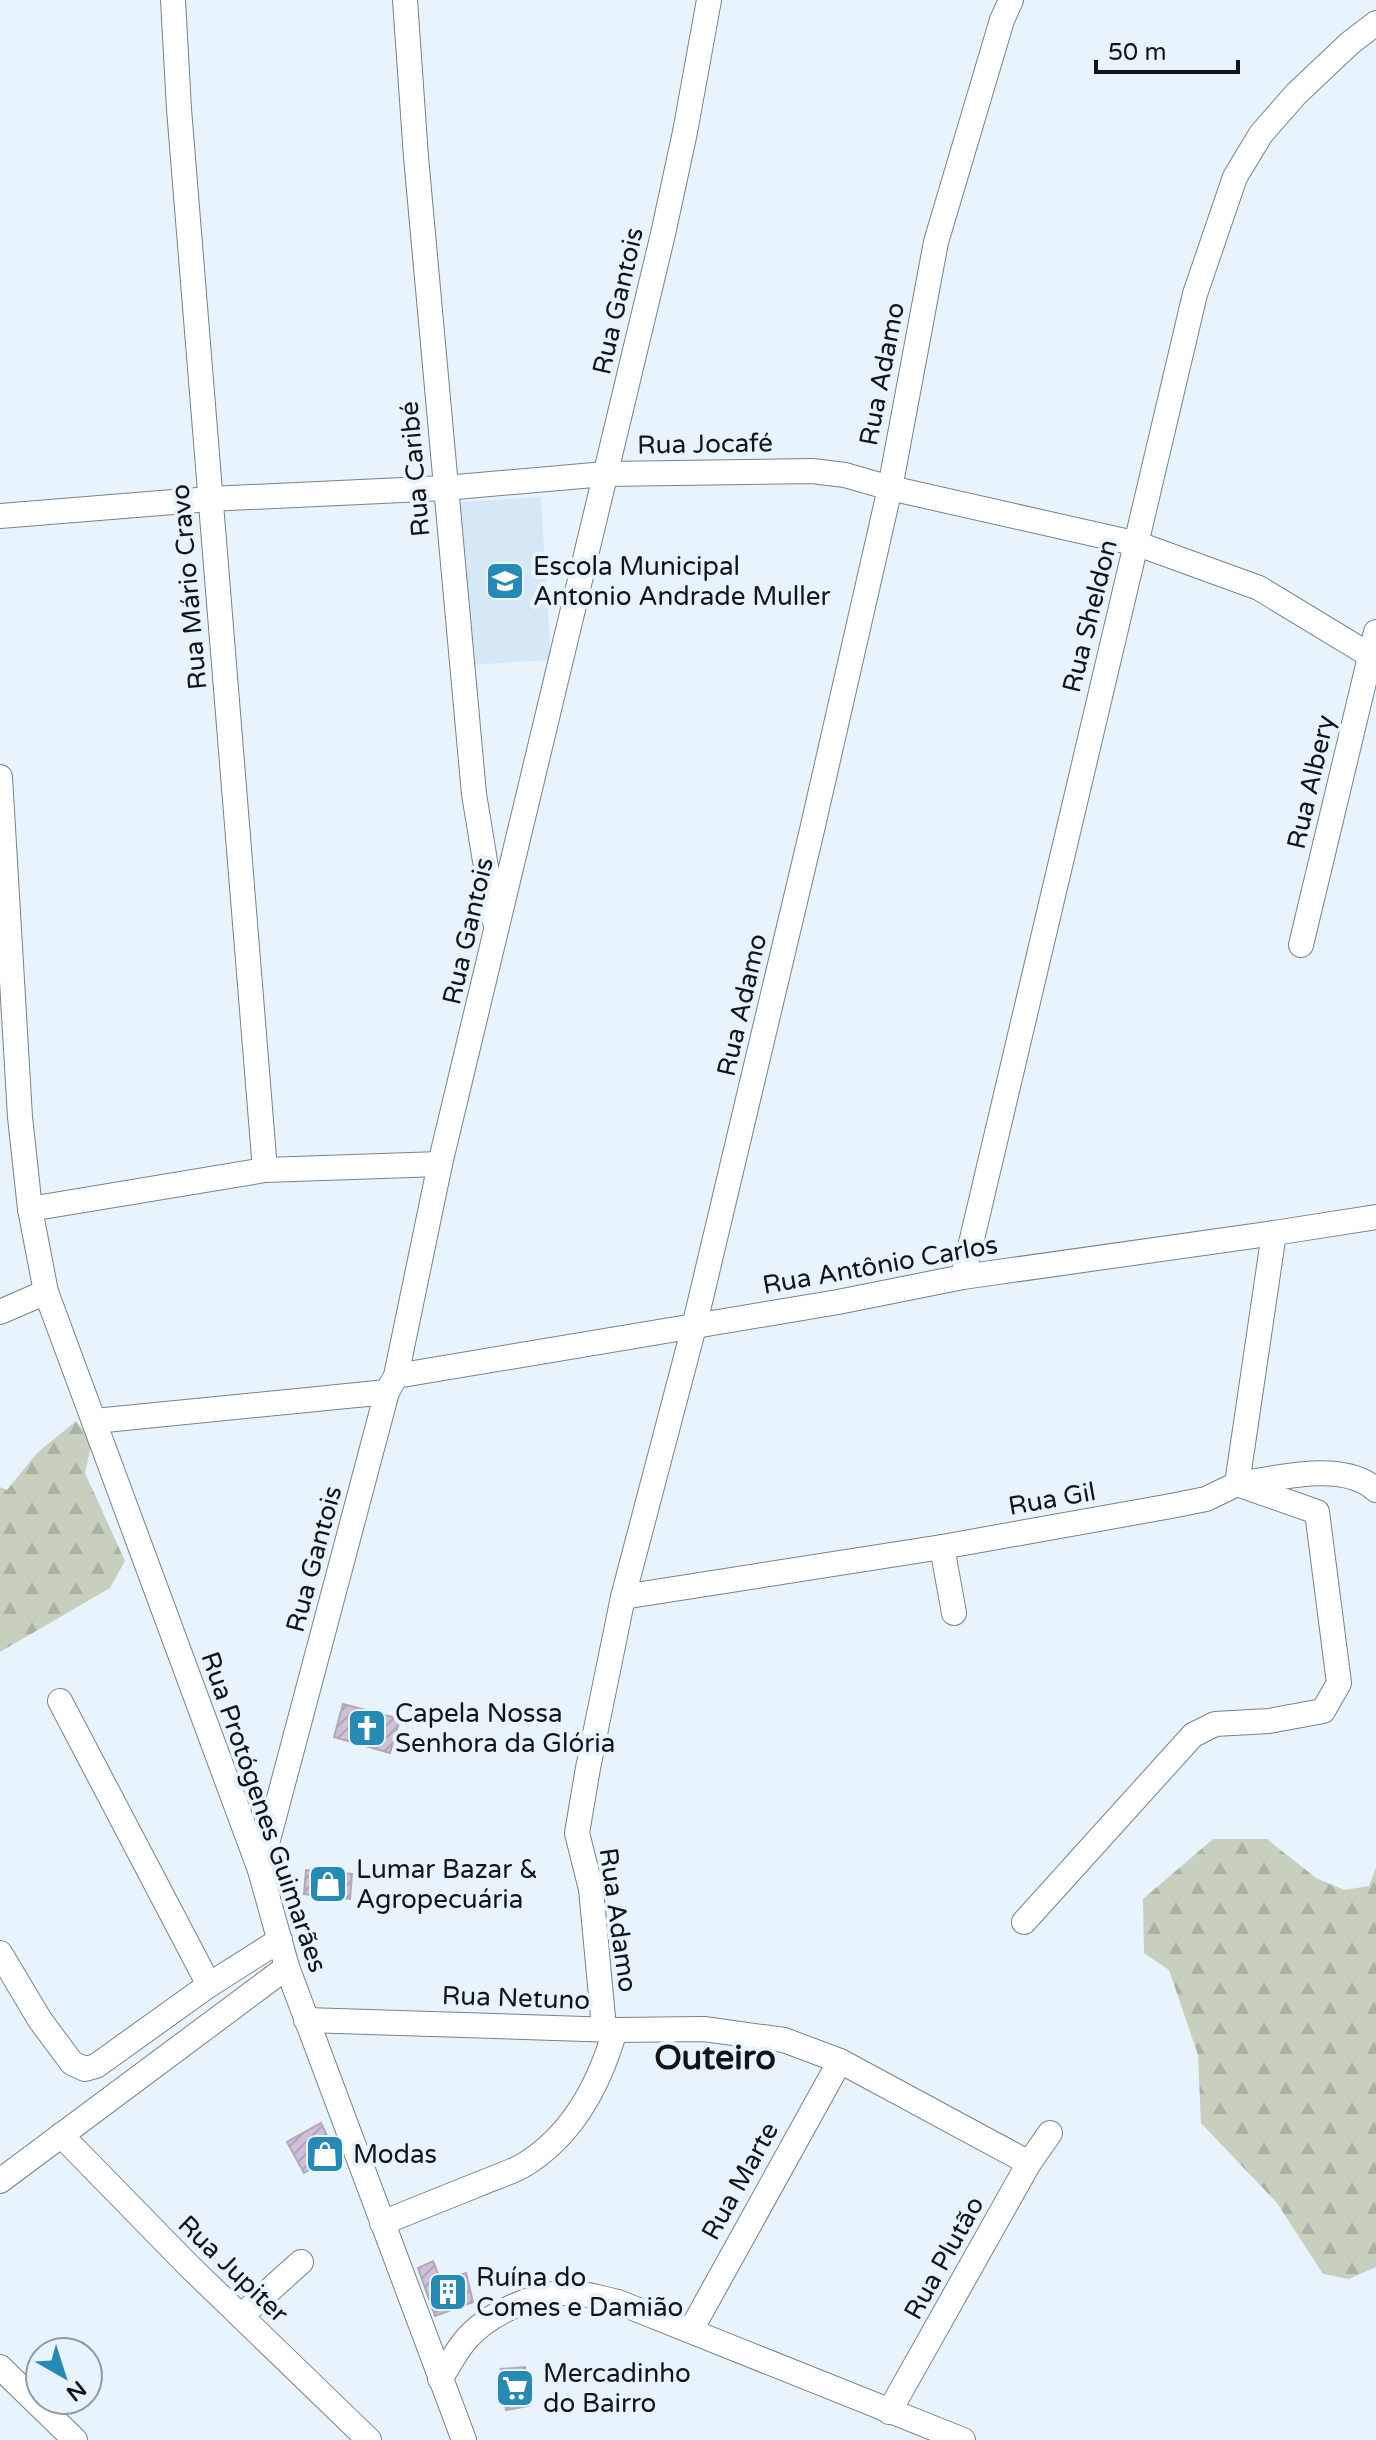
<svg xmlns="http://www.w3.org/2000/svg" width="1376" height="2440" font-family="'Varela Round',sans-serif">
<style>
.built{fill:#d6e8f5}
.forest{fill:url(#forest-firs)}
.building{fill:url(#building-hatch);stroke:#b0a9b4;stroke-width:2}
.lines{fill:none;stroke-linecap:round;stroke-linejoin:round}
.minor-casing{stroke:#78828a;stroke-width:26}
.minor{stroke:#fff;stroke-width:24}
.labels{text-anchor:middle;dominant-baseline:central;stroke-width:8;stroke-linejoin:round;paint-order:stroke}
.street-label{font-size:26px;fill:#111518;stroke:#e8f3fc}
.poi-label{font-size:26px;fill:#111518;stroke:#e8f3fc;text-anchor:start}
.district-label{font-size:34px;font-weight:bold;fill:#111518;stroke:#e8f3fc}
</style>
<defs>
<pattern id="forest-firs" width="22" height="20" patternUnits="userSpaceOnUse" patternTransform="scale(2)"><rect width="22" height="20" fill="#c7d0bf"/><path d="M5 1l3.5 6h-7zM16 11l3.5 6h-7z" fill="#aab2a3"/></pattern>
<pattern id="building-hatch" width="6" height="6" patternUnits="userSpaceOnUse" patternTransform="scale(2)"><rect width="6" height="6" fill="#cfbfda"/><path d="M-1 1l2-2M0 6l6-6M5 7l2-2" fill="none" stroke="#b1a3ba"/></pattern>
</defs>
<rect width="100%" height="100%" fill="#e8f3fc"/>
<path class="built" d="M 541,497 L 551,660 L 469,665 L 459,502 Z"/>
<g class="forest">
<path d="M 76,1421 L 92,1441 L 85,1473 L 125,1561 L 110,1588 L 0,1652 L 0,1487 L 7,1490 L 37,1453 Z"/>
<path d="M 1213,1839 L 1267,1839 L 1316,1878 L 1344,1890 L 1369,1886 L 1376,1867 L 1376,2267 L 1349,2279 L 1323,2274 L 1277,2203 L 1201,2123 L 1198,2055 L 1169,1970 L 1144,1953 L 1143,1899 Z"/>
</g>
<g class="building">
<path d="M 343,1704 L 400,1719 L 390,1753 L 334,1737 Z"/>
<path d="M 306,1870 L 352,1874 L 350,1899 L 304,1894 Z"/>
<path d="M 321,2123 L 336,2155 L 304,2173 L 287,2142 Z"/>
<path d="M 433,2261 L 441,2281 L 466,2273 L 473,2302 L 435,2316 L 418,2268 Z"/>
<path d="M 525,2367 L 528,2406 L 506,2410 L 501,2369 Z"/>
</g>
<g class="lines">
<g class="minor-casing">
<g id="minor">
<path d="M 173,0 L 179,109 L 265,1170"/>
<path d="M 405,0 L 416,157 L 474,794 L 495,922"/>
<path d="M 0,516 L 210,499 L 445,488 L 605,474 L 812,471 L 845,475 L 890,488 L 1138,544 L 1259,588 L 1376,659"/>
<path d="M 0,777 L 20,1117 L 30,1209 L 46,1292 L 260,1870 L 287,1967 L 464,2440"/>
<path d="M 1301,945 L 1376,632"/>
<path d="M 30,1209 L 265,1170 L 440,1164"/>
<path d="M 963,1277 L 1195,294 L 1235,177 L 1261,134 L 1296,94 L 1350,43 L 1376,23"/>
<path d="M 0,1312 L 46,1292"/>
<path d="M 396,1376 L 838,1302 L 963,1277 L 1274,1233 L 1376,1217"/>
<path d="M 95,1421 L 387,1392"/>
<path d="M 1239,1484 C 1278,1478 1344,1460 1376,1490"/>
<path d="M 942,1547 L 954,1613"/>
<path d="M 623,1597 L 942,1547 L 1171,1506 L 1206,1499 L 1237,1484 L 1274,1233"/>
<path d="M 60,1701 L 209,1985"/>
<path d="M 260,1870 L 387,1392 L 396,1376 L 440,1164 L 663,234 L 685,132 L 709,0"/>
<path d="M 1024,1922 L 1193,1735 L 1215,1724 L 1269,1721 L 1323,1711 L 1339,1683 L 1317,1512 L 1237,1484"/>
<path d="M 0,1953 L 40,2020 L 72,2063 L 85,2069 L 96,2066 L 209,1985 L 280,1940"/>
<path d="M 306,2020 L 615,2030 L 704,2029 L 784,2040 L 840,2061 L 1029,2163"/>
<path d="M 604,2028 L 591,1889 L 577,1833 L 588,1768 L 623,1597 L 694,1327 L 812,830 L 890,488 L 936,242 L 1002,20 L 1011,0"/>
<path d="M 61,2135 L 188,2265 L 369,2440"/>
<path d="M 0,2181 L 287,1967"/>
<path d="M 382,2223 C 414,2210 446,2197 479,2184 C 493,2178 510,2173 524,2165 C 573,2135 600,2083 615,2030"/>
<path d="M 241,2316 L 301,2262"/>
<path d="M 691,2330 L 840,2061"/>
<path d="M 0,2367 L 75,2440"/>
<path d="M 440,2379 C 448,2367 455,2353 464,2342 C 487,2313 538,2291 575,2293 C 589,2294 604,2299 618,2302 L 963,2440"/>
<path d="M 889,2412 L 1029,2163 L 1050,2133"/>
</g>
</g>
<use href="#minor" class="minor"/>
</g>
<defs>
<g id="school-square" transform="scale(2)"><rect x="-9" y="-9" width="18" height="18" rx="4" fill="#258bb4" stroke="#e8f3fc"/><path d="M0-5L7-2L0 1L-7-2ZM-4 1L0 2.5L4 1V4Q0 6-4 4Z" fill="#fff"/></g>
<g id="church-square" transform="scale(2)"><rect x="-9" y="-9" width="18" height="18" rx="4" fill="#258bb4" stroke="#e8f3fc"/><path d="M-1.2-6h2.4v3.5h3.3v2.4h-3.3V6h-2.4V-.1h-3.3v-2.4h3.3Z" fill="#fff"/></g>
<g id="shop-square" transform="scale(2)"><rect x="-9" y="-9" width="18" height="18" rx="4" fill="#258bb4" stroke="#e8f3fc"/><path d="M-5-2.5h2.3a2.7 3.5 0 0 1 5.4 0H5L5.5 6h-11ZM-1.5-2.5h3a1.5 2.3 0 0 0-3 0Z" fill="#fff"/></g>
<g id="building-square" transform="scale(2)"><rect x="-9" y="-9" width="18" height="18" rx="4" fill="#258bb4" stroke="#e8f3fc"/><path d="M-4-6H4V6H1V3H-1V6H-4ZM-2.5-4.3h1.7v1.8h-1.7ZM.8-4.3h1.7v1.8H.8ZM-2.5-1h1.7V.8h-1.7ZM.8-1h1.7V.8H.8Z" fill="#fff"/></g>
<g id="supermarket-square" transform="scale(2)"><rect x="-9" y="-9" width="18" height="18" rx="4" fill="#258bb4" stroke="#e8f3fc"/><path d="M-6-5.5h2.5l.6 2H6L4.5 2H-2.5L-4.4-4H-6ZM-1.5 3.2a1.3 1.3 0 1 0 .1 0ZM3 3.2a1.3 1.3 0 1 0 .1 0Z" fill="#fff"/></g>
</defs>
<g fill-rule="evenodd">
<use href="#school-square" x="505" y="581"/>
<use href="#church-square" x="367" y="1728"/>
<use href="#shop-square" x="328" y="1884"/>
<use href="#shop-square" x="325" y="2154"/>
<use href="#building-square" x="448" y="2292"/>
<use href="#supermarket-square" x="515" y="2388"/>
</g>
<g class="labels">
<g class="street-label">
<text transform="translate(618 301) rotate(-77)">Rua Gantois</text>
<text transform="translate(882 374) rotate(-79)">Rua Adamo</text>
<text transform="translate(705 444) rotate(-1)">Rua Jocafé</text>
<text transform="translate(415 469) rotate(-95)">Rua Caribé</text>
<text transform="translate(189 587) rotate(-95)">Rua Mário Cravo</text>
<text transform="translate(1090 616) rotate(-76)">Rua Sheldon</text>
<text transform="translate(1311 782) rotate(-77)">Rua Albery</text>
<text transform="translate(468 931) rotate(-77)">Rua Gantois</text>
<text transform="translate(742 1005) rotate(-77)">Rua Adamo</text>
<text transform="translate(880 1265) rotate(-10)">Rua Antônio Carlos</text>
<text transform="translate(1052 1499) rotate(-10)">Rua Gil</text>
<text transform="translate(314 1559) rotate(-75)">Rua Gantois</text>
<text transform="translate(264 1812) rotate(71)">Rua Protógenes Guimarães</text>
<text transform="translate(618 1920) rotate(82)">Rua Adamo</text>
<text transform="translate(516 1998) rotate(2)">Rua Netuno</text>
<text transform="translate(740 2181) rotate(-61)">Rua Marte</text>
<text transform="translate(944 2258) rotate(-61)">Rua Plutão</text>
<text transform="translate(233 2269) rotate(44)">Rua Jupiter</text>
</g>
<g class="poi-label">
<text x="533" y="566">Escola Municipal<tspan x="533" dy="30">Antonio Andrade Muller</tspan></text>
<text x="395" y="1713">Capela Nossa<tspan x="395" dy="30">Senhora da Glória</tspan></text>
<text x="356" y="1869">Lumar Bazar &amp;<tspan x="356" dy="30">Agropecuária</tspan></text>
<text x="353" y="2154">Modas</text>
<text x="476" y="2277">Ruína do<tspan x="476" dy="30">Comes e Damião</tspan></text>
<text x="543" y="2373">Mercadinho<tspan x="543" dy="30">do Bairro</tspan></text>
</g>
<g class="district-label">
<text x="715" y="2058">Outeiro</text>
</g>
</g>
<g transform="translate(64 2376) rotate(141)"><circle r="38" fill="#e8f3fc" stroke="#929aa1" stroke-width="2"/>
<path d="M0-6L14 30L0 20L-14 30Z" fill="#258bb4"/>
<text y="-12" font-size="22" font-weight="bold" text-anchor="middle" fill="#111518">N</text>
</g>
<path d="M1096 60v12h142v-12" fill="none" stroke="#111518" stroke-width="4"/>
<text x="1108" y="60" font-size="24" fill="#111518" stroke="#e8f3fc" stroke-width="6" paint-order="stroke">50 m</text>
</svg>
